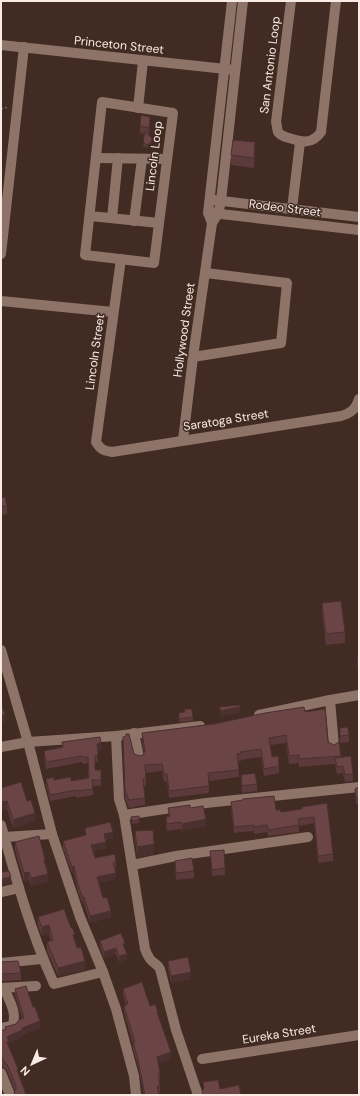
<svg xmlns="http://www.w3.org/2000/svg" width="360" height="1096" font-family="'DM Sans',sans-serif">
<style>
.lines{fill:none;stroke-linecap:round;stroke-linejoin:round}
.path{stroke:#7e6a62;stroke-width:1.5;stroke-dasharray:2 2;stroke-linecap:butt}
.minor{stroke:#8d7368;stroke-width:10}
.wall{fill:#5c3a3b}
.shaded-wall{fill:#4b3030}
.building{fill:#6b4445;stroke:#4b3030}
.labels{text-anchor:middle;dominant-baseline:central;stroke-width:3;stroke-linejoin:round;paint-order:stroke}
.street-label{font-size:12px;fill:#f9eae4;stroke:#412b22}
</style>
<rect width="100%" height="100%" fill="#412b22"/>
<g class="lines">
<path class="path" d="M 1,109 L 8,107"/>
<g class="minor">
<path d="M 291,1 L 276,122 C 277,125 277,129 278,132 C 281,136 285,137 289,138 C 302,142 312,145 321,132 L 336,1"/>
<path d="M 1,45 L 235,70"/>
<path d="M 102,102 L 173,113 L 154,263 L 85,255 Z"/>
<path d="M 138,108 L 143,61"/>
<path d="M 96,158 L 167,159"/>
<path d="M 214,200 L 359,217"/>
<path d="M 292,209 L 300,142"/>
<path d="M 212,213 L 359,230"/>
<path d="M 90,216 L 159,223"/>
<path d="M 112,218 L 118,158"/>
<path d="M 134,221 L 142,159"/>
<path d="M 212,223 L 208,213 L 232,1"/>
<path d="M 1,254 L 24,47"/>
<path d="M 121,259 L 96,442 C 100,449 104,451 112,452 L 341,416 C 351,413 356,409 359,399"/>
<path d="M 1,301 L 113,312"/>
<path d="M 193,357 L 281,343 L 287,283 L 206,273"/>
<path d="M 183,440 L 193,357 L 212,223 L 218,214 L 221,201 L 243,1"/>
<path d="M 1,650 L 28,742 L 52,834 L 80,917 L 103,972 L 116,1009 L 134,1076 L 136,1095"/>
<path d="M 330,700 L 334,746"/>
<path d="M 259,715 L 330,700 L 359,695"/>
<path d="M 134,733 L 139,757"/>
<path d="M 116,736 L 119,799 L 124,815 L 145,949 C 146,952 148,956 150,959 C 154,964 158,964 160,969 L 176,1030 L 198,1095"/>
<path d="M 1,747 L 28,742 L 116,736 L 200,726"/>
<path d="M 124,815 L 206,803 L 359,787"/>
<path d="M 1,825 C 16,879 31,933 54,984 L 103,972"/>
<path d="M 4,837 L 52,834"/>
<path d="M 132,865 L 176,856 L 308,837"/>
<path d="M 1,892 L 19,888"/>
<path d="M 1,963 L 42,959"/>
<path d="M 1,988 L 36,986"/>
<path d="M 1,1028 L 12,1026 C 18,1014 9,1000 4,988"/>
<path d="M 202,1059 L 359,1035"/>
<path d="M 1,1073 L 10,1095"/>
</g>
</g>
<g class="wall">
<path d="M 150,123 L 149,135 L 148,134 L 152,138 L 151,146 L 147,148 L 143,146 L 145,134 L 140,133 L 140,126 Z"/>
<path d="M 255,152 L 254,168 L 231,165 L 231,155 Z"/>
<path d="M 1,498 L 7,506 L 7,514 L 1,515 Z"/>
<path d="M 322,603 L 345,632 L 345,643 L 326,645 L 322,613 Z"/>
<path d="M 357,655 L 359,655 L 359,680 L 357,664 Z"/>
<path d="M 184,712 L 193,717 L 193,721 L 179,722 L 179,713 Z"/>
<path d="M 305,712 L 328,742 L 341,756 L 341,757 L 353,774 L 353,781 L 345,782 L 343,773 L 337,774 L 335,764 L 299,767 L 299,763 L 289,764 L 286,743 L 270,745 L 272,757 L 279,766 L 279,773 L 264,776 L 261,757 L 241,760 L 241,761 L 238,761 L 239,777 L 209,781 L 209,793 L 169,798 L 167,781 L 164,782 L 162,771 L 146,773 L 146,786 L 144,786 L 145,798 L 145,805 L 129,808 L 125,798 L 123,737 L 134,754 L 140,756 L 143,755 L 144,753 L 142,740 L 142,733 Z"/>
<path d="M 340,728 L 349,735 L 349,742 L 340,743 Z"/>
<path d="M 62,742 L 101,750 L 97,750 L 98,762 L 95,762 L 95,770 L 101,770 L 101,786 L 93,786 L 93,795 L 76,798 L 76,796 L 50,801 L 46,785 L 46,779 L 71,781 L 88,778 L 88,763 L 83,764 L 82,762 L 46,769 L 44,757 L 44,751 L 62,747 Z"/>
<path d="M 241,775 L 257,784 L 257,791 L 242,793 L 241,782 Z"/>
<path d="M 359,787 L 359,804 L 356,804 L 355,789 Z"/>
<path d="M 1,788 L 27,801 L 35,821 L 13,828 L 7,809 L 1,811 Z"/>
<path d="M 231,802 L 276,810 L 281,812 L 302,809 L 302,807 L 327,803 L 333,854 L 333,861 L 318,863 L 314,823 L 299,826 L 299,832 L 268,836 L 267,832 L 254,834 L 254,831 L 234,833 L 231,809 Z"/>
<path d="M 168,808 L 190,808 L 206,826 L 182,831 L 181,829 L 167,831 L 166,824 L 166,817 L 169,816 Z"/>
<path d="M 131,817 L 139,820 L 139,823 L 132,824 Z"/>
<path d="M 85,828 L 113,838 L 105,840 L 106,848 L 93,851 L 95,858 L 116,862 L 116,868 L 115,869 L 116,879 L 99,883 L 103,898 L 111,917 L 90,923 L 84,904 L 83,904 L 78,892 L 74,873 L 72,873 L 63,848 L 63,841 L 85,836 Z"/>
<path d="M 135,831 L 154,854 L 137,857 L 135,841 Z"/>
<path d="M 15,842 L 45,865 L 48,882 L 31,886 L 29,880 L 24,881 L 15,850 Z"/>
<path d="M 210,851 L 225,868 L 225,875 L 212,876 Z"/>
<path d="M 175,861 L 194,871 L 194,878 L 176,880 L 175,867 Z"/>
<path d="M 38,917 L 75,940 L 85,970 L 58,976 L 47,951 L 47,942 L 51,941 L 49,934 L 42,936 L 38,926 Z"/>
<path d="M 100,941 L 125,948 L 127,959 L 119,962 L 116,954 L 104,958 L 100,947 Z"/>
<path d="M 168,961 L 191,979 L 171,983 L 168,968 Z"/>
<path d="M 1,962 L 21,973 L 21,980 L 1,981 Z"/>
<path d="M 15,989 L 40,1028 L 22,1035 L 22,1037 L 9,1043 L 9,1047 L 26,1095 L 14,1095 L 14,1093 L 15,1091 L 7,1071 L 3,1067 L 1,1062 L 1,1031 L 5,1029 L 5,1027 L 16,1024 L 22,1018 L 15,996 Z"/>
<path d="M 123,989 L 150,1006 L 158,1016 L 171,1059 L 158,1063 L 160,1073 L 160,1080 L 159,1080 L 160,1086 L 160,1093 L 159,1093 L 159,1095 L 144,1095 L 138,1066 L 133,1049 L 133,1044 L 124,1012 L 124,1006 L 126,1005 L 123,995 Z"/>
</g>
<g class="shaded-wall">
<path d="M 150,117 L 150,123 L 149,135 L 149,128 Z"/>
<path d="M 151,142 L 151,146 L 147,148 L 147,145 Z"/>
<path d="M 255,142 L 255,152 L 254,168 L 254,158 Z"/>
<path d="M 2,471 L 2,480 L 1,481 L 1,472 Z"/>
<path d="M 240,707 L 240,713 L 220,717 L 220,711 Z"/>
<path d="M 5,714 L 5,722 L 1,723 L 1,716 Z"/>
<path d="M 101,743 L 101,750 L 97,751 L 97,744 Z"/>
<path d="M 7,801 L 7,809 L 1,811 L 1,802 Z"/>
<path d="M 35,813 L 35,821 L 13,828 L 13,820 Z"/>
<path d="M 206,819 L 206,826 L 182,831 L 182,824 Z"/>
<path d="M 113,832 L 113,838 L 104,840 L 104,834 Z"/>
<path d="M 106,842 L 106,848 L 91,851 L 91,845 Z"/>
<path d="M 154,844 L 154,854 L 137,857 L 137,847 Z"/>
<path d="M 74,866 L 74,873 L 72,873 L 72,867 Z"/>
<path d="M 29,872 L 29,880 L 24,881 L 24,873 Z"/>
<path d="M 116,873 L 116,879 L 97,884 L 97,877 Z"/>
<path d="M 48,874 L 48,882 L 31,886 L 31,878 Z"/>
<path d="M 11,877 L 11,883 L 1,885 L 1,879 Z"/>
<path d="M 84,897 L 84,904 L 83,904 L 83,898 Z"/>
<path d="M 111,911 L 111,917 L 90,923 L 90,916 Z"/>
<path d="M 49,925 L 49,934 L 42,936 L 42,927 Z"/>
<path d="M 116,948 L 116,954 L 104,958 L 104,952 Z"/>
<path d="M 127,954 L 127,959 L 119,962 L 119,956 Z"/>
<path d="M 85,961 L 85,970 L 58,976 L 58,968 Z"/>
<path d="M 191,972 L 191,979 L 171,983 L 171,976 Z"/>
<path d="M 40,1021 L 40,1028 L 22,1035 L 22,1037 L 9,1043 L 9,1048 L 7,1049 L 7,1037 L 22,1028 Z"/>
<path d="M 171,1052 L 171,1059 L 157,1064 L 157,1057 Z"/>
</g>
<g class="building">
<path d="M 141,115 L 150,117 L 149,128 L 140,126 Z"/>
<path d="M 145,132 L 152,138 L 151,142 L 147,145 L 143,142 Z"/>
<path d="M 233,140 L 255,142 L 254,158 L 231,155 Z"/>
<path d="M 5,497 L 7,506 L 1,506 L 1,498 Z"/>
<path d="M 341,601 L 345,632 L 326,634 L 322,603 Z"/>
<path d="M 357,655 L 359,655 L 359,671 Z"/>
<path d="M 1,704 L 5,714 L 1,716 Z"/>
<path d="M 239,705 L 240,707 L 220,711 L 220,707 Z"/>
<path d="M 304,707 L 305,712 L 325,709 L 328,742 L 334,745 L 339,742 L 341,756 L 299,759 L 299,755 L 289,756 L 286,735 L 269,738 L 272,757 L 278,756 L 279,766 L 264,769 L 261,749 L 240,752 L 241,753 L 237,754 L 239,770 L 208,773 L 209,786 L 169,791 L 167,774 L 164,774 L 162,764 L 145,765 L 146,778 L 143,779 L 145,798 L 129,800 L 125,790 L 123,737 L 126,736 L 126,734 L 129,734 L 134,754 L 140,756 L 143,755 L 145,751 L 142,733 L 214,724 L 265,713 Z"/>
<path d="M 184,709 L 192,709 L 193,717 L 179,719 L 179,713 L 185,712 Z"/>
<path d="M 348,727 L 349,735 L 340,736 L 340,728 Z"/>
<path d="M 100,737 L 101,743 L 97,744 L 98,755 L 95,756 L 95,770 L 101,770 L 101,780 L 92,780 L 93,789 L 76,791 L 76,790 L 50,795 L 46,779 L 54,777 L 54,780 L 71,777 L 71,781 L 89,778 L 88,757 L 83,757 L 82,756 L 46,762 L 44,751 L 63,747 L 62,742 Z"/>
<path d="M 351,756 L 353,774 L 345,775 L 343,766 L 337,767 L 335,758 Z"/>
<path d="M 255,773 L 257,784 L 242,786 L 241,775 Z"/>
<path d="M 21,782 L 27,801 L 31,800 L 35,813 L 13,820 L 7,801 L 1,802 L 1,788 Z"/>
<path d="M 359,787 L 359,799 L 356,799 L 355,789 Z"/>
<path d="M 274,796 L 276,810 L 280,810 L 281,812 L 302,809 L 302,807 L 327,803 L 333,854 L 318,856 L 314,817 L 298,819 L 299,825 L 268,830 L 267,825 L 254,827 L 254,825 L 234,827 L 231,802 L 243,800 L 243,799 Z"/>
<path d="M 190,805 L 190,808 L 203,806 L 206,819 L 182,824 L 181,822 L 167,824 L 166,817 L 170,816 L 168,808 Z"/>
<path d="M 139,816 L 139,820 L 132,821 L 131,817 Z"/>
<path d="M 110,822 L 113,832 L 104,834 L 106,842 L 91,845 L 95,858 L 115,854 L 116,862 L 113,863 L 116,873 L 97,877 L 103,898 L 107,897 L 111,911 L 90,916 L 84,897 L 83,898 L 78,885 L 74,866 L 72,867 L 63,841 L 86,835 L 85,828 Z"/>
<path d="M 153,830 L 154,844 L 137,847 L 135,831 Z"/>
<path d="M 39,836 L 45,859 L 44,860 L 48,874 L 31,878 L 29,872 L 24,873 L 15,842 Z"/>
<path d="M 224,850 L 225,868 L 212,870 L 210,851 Z"/>
<path d="M 192,858 L 194,871 L 176,873 L 175,861 Z"/>
<path d="M 9,871 L 11,877 L 1,879 L 1,872 Z"/>
<path d="M 64,909 L 71,928 L 72,927 L 75,934 L 73,935 L 77,948 L 81,947 L 85,961 L 58,968 L 47,942 L 53,940 L 49,925 L 42,927 L 38,917 Z"/>
<path d="M 121,933 L 125,943 L 123,944 L 127,954 L 119,956 L 116,948 L 104,952 L 100,941 Z"/>
<path d="M 188,957 L 191,972 L 171,976 L 168,961 Z"/>
<path d="M 18,961 L 21,973 L 1,974 L 1,962 Z"/>
<path d="M 142,982 L 150,1006 L 155,1004 L 158,1012 L 157,1012 L 171,1052 L 157,1057 L 160,1073 L 158,1074 L 160,1086 L 157,1086 L 159,1095 L 145,1095 L 138,1059 L 133,1042 L 135,1042 L 124,1006 L 128,1004 L 123,989 Z"/>
<path d="M 26,986 L 33,1007 L 35,1007 L 40,1021 L 22,1028 L 22,1030 L 7,1037 L 9,1041 L 7,1042 L 18,1069 L 17,1070 L 26,1095 L 15,1095 L 14,1093 L 16,1089 L 16,1086 L 7,1064 L 3,1060 L 1,1055 L 1,1031 L 6,1029 L 5,1027 L 16,1024 L 19,1020 L 24,1018 L 15,989 Z"/>
<path d="M 218,1080 L 220,1089 L 239,1085 L 241,1095 L 203,1095 L 202,1092 L 204,1088 L 203,1082 Z"/>
</g>
<g class="labels">
<g class="street-label">
<text transform="translate(119 45) rotate(6)">Princeton Street</text>
<text transform="translate(270 65) rotate(-83)">San Antonio Loop</text>
<text transform="translate(154 156) rotate(-83)">Lincoln Loop</text>
<text transform="translate(285 208) rotate(7)">Rodeo Street</text>
<text transform="translate(184 330) rotate(-82)">Hollywood Street</text>
<text transform="translate(95 352) rotate(-82)">Lincoln Street</text>
<text transform="translate(226 420) rotate(-9)">Saratoga Street</text>
<text transform="translate(279 1034) rotate(-9)">Eureka Street</text>
</g>
</g>
<rect width="360" height="1096" fill="none" stroke="#f9eae4" stroke-width="4"/>
<g transform="translate(32 1064) rotate(224)" stroke="#412b22" stroke-width="3" paint-order="stroke">
<path d="M0-3L7 15L0 10L-7 15Z" fill="#f9eae4"/>
<text y="-6" font-size="11" font-weight="bold" text-anchor="middle" fill="#f9eae4">N</text>
</g>
</svg>
